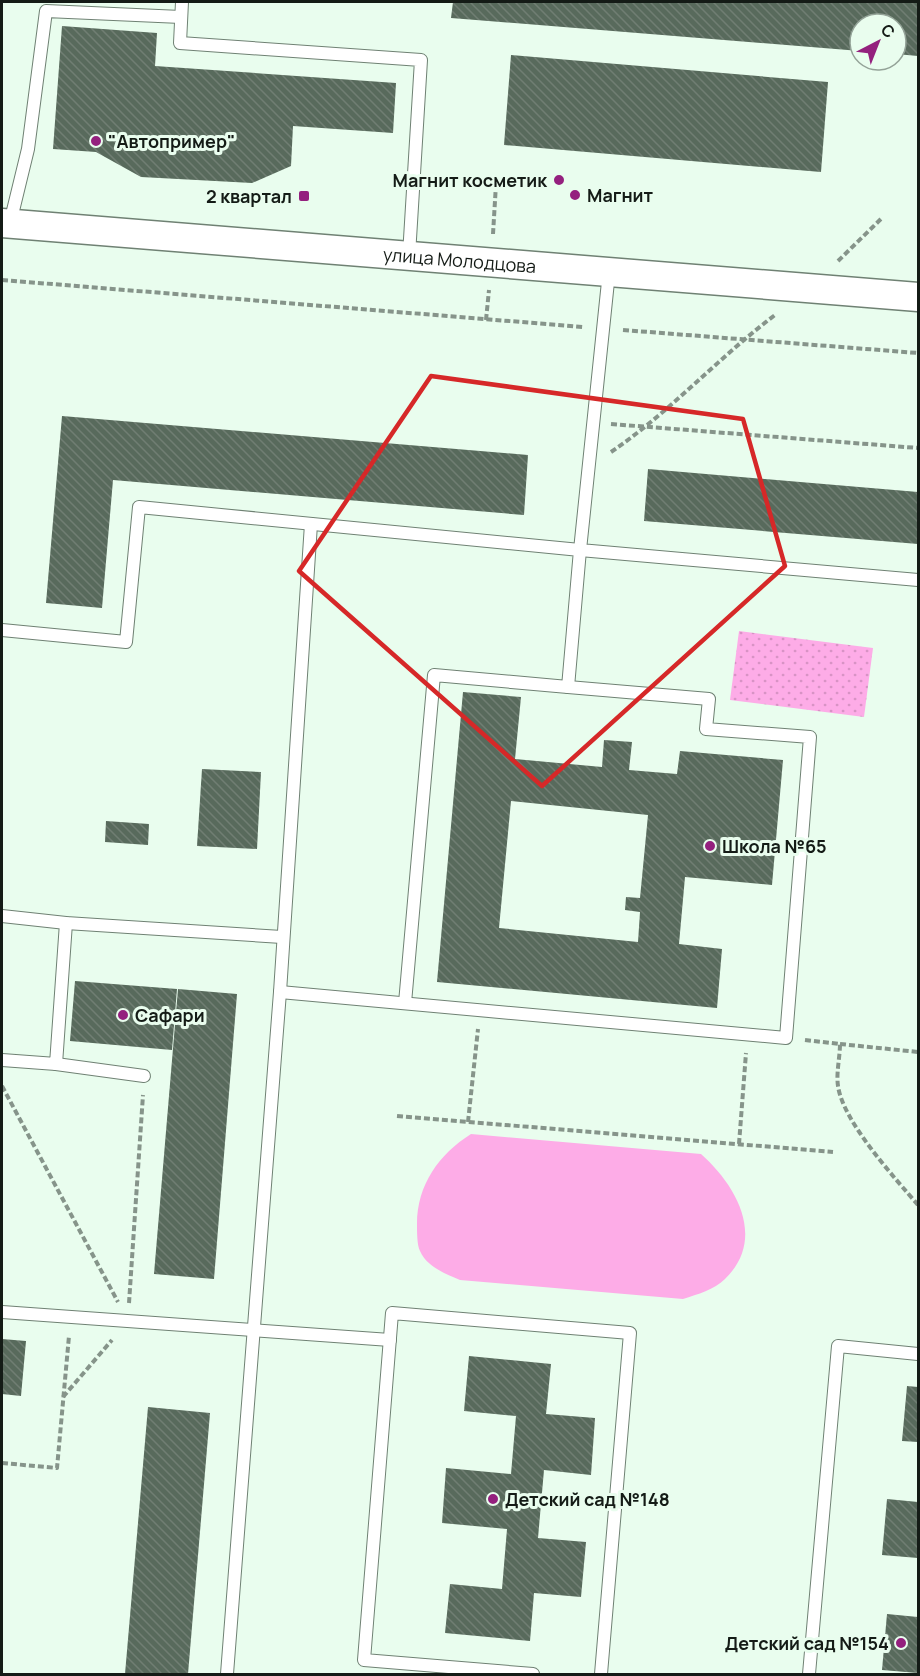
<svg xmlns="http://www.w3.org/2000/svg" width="920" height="1676" font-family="Manrope,sans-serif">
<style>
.green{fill:url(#green-dots)}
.pitch{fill:#fdace7}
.building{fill:url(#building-back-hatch);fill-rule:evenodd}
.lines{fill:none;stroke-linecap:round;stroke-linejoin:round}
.service-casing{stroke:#6f8173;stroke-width:14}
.tertiary-casing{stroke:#6f8173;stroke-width:31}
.path{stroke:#86948a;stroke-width:4;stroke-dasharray:6 3;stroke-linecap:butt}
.service{stroke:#fff;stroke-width:12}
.tertiary{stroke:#fff;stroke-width:28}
.marked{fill:none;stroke:#d62828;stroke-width:4.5;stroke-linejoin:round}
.poi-dot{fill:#94207e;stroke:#e9fdee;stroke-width:2}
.labels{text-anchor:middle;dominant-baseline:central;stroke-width:6;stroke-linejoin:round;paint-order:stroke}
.poi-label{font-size:18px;font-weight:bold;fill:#141b16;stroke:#e9fdee;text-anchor:start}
.street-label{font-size:18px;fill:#141b16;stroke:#e9fdee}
</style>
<defs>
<pattern id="green-dots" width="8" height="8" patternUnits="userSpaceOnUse" patternTransform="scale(1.5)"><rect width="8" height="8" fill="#fdace7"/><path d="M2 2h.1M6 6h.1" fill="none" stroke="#d893c5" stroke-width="1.8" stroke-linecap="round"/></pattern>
<pattern id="building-back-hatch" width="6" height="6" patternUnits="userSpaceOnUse" patternTransform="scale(1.5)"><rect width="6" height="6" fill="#586a5c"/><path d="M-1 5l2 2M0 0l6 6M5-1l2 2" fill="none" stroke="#707e73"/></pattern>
</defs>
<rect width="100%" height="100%" fill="#e9fdee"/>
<path class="green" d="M 739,631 L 873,648 L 864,717 L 730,700 Z"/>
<path class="pitch" d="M 471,1134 L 701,1154 C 736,1185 767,1238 725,1279 C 714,1290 698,1294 683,1299 L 460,1280 C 446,1274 427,1267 420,1251 C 417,1245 417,1232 417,1224 C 417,1185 439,1154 471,1134 Z"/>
<g class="building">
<path d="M 453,2 L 918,2 L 918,56 L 896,54 L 896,24 L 860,24 L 860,51 L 451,18 Z"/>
<path d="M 62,26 L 157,33 L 155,66 L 396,83 L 393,133 L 293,126 L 291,166 L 252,183 L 141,177 L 96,152 L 53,149 Z"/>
<path d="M 511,55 L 828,82 L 821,172 L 504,145 Z"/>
<path d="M 62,416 L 528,455 L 524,515 L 113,480 L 102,608 L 46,603 Z"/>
<path d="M 648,469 L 918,492 L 918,544 L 644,521 Z"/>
<path d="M 463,692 L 521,697 L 515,759 L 602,767 L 604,740 L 632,742 L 629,770 L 677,774 L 680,751 L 783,760 L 772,885 L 685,877 L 679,944 L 722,949 L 717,1008 L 437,982 ZM 511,801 L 648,815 L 640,898 L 626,897 L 625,910 L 640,912 L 638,942 L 499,928 Z"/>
<path d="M 202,769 L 261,772 L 257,849 L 197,846 Z"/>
<path d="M 106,821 L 149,824 L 148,845 L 105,842 Z"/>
<path d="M 75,981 L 177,989 L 172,1050 L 70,1041 Z"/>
<path d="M 178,989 L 237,994 L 214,1279 L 154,1274 Z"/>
<path d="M 2,1339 L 26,1341 L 21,1396 L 2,1394 Z"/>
<path d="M 469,1356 L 551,1364 L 546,1414 L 595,1418 L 591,1475 L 544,1470 L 538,1538 L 586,1542 L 581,1597 L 534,1593 L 530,1641 L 445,1633 L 450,1584 L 502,1589 L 507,1529 L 442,1523 L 446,1468 L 511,1474 L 516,1416 L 464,1411 Z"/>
<path d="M 907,1386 L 918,1387 L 918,1442 L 902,1441 Z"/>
<path d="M 148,1407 L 210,1413 L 188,1674 L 125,1674 Z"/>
<path d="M 887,1499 L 918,1502 L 918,1558 L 882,1555 Z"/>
<path d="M 887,1614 L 918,1617 L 918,1673 L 882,1670 Z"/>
</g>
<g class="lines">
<g class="service-casing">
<g id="service">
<path d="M 182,2 L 180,43 L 421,60 L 409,255"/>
<path d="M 10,223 L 28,149 L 46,11 L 181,17"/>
<path d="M 609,272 L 580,550 L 918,580"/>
<path d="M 2,630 L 126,642 L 139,507 L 580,550 L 568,687 L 434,675 L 405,1003"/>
<path d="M 2,916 L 66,923 L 282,937"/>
<path d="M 280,992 L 786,1038 L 810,737 L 706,729 L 709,699 L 568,687"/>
<path d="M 2,1060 L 56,1064 L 66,923"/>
<path d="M 56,1064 L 144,1076"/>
<path d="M 2,1312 L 390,1340"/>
<path d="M 227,1674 L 280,992 L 311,524"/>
<path d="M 533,1674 L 364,1660 L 392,1313 L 630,1333 L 601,1674"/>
<path d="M 809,1674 L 838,1346 L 918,1354"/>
</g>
</g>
<g class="tertiary-casing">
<g id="tertiary">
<path id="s1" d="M 2,223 L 918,297"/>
</g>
</g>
<g class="path">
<path d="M 493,234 L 496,184"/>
<path d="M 838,261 L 883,217"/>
<path d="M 2,280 L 583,327"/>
<path d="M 486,320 L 489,290"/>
<path d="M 623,330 L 918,353"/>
<path d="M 611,424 L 918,448"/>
<path d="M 611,452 C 670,412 718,358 775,315"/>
<path d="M 805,1040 L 840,1044 C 840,1057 836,1073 838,1086 C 843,1122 895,1178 918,1205"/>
<path d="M 840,1044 L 918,1052"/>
<path d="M 2,1086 L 118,1302"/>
<path d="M 397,1116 L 833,1152"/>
<path d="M 468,1122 L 478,1029"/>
<path d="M 739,1144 L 746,1053"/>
<path d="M 129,1303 L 143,1095"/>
<path d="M 63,1397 L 112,1340"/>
<path d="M 2,1463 L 57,1468 L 69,1336"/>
</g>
<use href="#service" class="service"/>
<use href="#tertiary" class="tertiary"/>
</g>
<path class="marked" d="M 431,376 L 743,419 L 785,566 L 542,786 L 299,571 Z"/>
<g class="poi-dot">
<circle cx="96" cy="141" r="6"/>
<circle cx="559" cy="180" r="6"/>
<circle cx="575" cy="195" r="6"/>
<rect x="298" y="190" width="12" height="12" rx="3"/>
<circle cx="710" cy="846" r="6"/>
<circle cx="123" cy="1015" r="6"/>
<circle cx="493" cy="1499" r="6"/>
<circle cx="901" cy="1643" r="6"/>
</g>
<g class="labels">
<g class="poi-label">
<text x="108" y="141">"Автопример"</text>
<text x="547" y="180" text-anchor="end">Магнит косметик</text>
<text x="587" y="195">Магнит</text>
<text x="292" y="196" text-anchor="end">2 квартал</text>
<text x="722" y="846">Школа №65</text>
<text x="135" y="1015">Сафари</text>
<text x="505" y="1499">Детский сад №148</text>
<text x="889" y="1643" text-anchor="end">Детский сад №154</text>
</g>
<g class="street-label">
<text stroke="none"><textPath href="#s1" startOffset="459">улица Молодцова</textPath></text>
</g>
</g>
<rect width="920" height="1676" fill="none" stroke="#141b16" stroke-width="6"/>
<g transform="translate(878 42) rotate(42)"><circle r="28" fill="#e9fdee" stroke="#94a398" stroke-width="1.5"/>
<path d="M0-4.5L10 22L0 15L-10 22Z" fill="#94207e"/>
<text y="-9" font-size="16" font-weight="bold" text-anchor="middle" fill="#141b16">С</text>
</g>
</svg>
